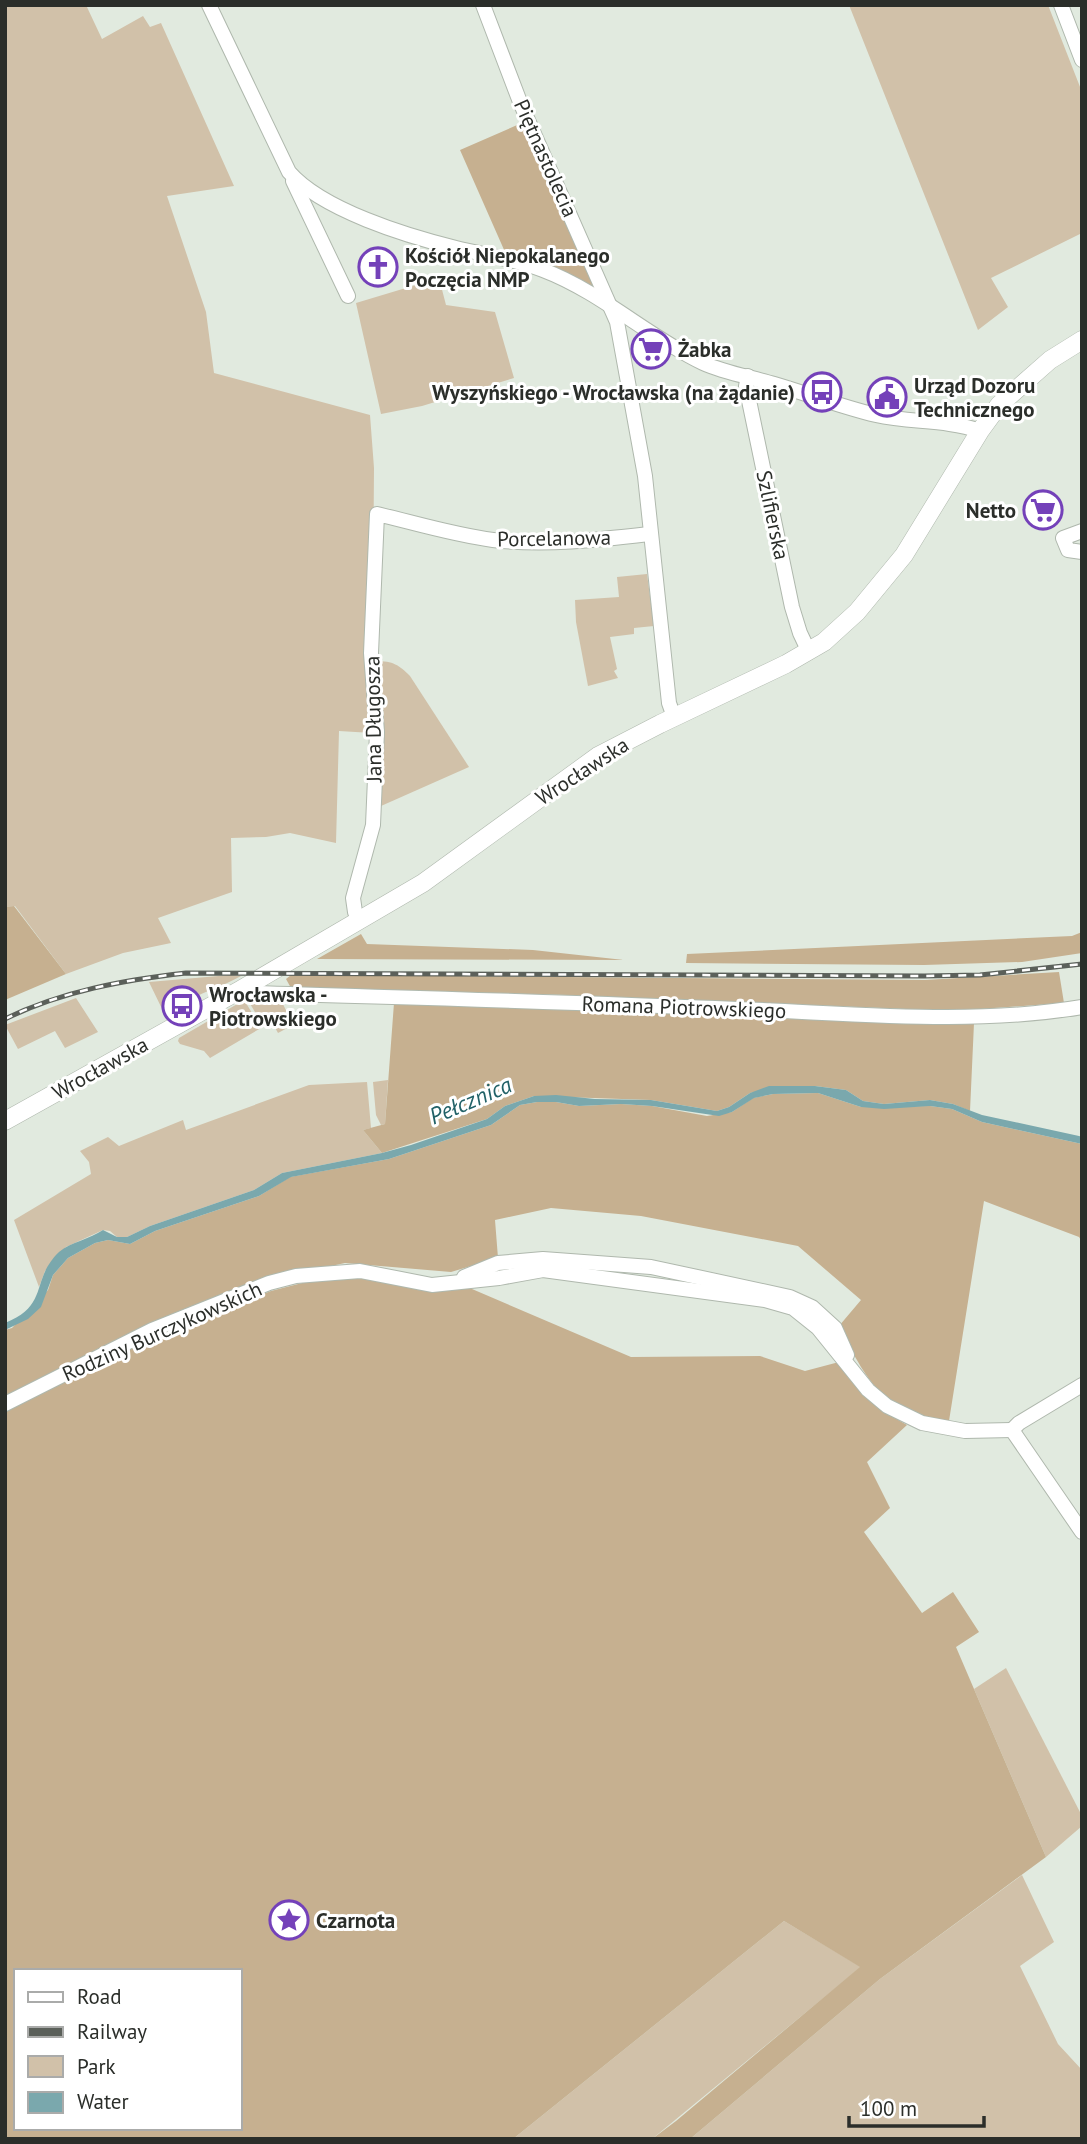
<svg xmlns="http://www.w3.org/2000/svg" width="1087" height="2144" font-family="'PT Sans',sans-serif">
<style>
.green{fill:#d1c1a9}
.forest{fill:#c6b090;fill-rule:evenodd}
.water{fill:#7aa8ad}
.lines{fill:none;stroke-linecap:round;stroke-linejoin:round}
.minor-casing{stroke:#afb8ad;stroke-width:16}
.major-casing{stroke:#afb8ad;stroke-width:19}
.minor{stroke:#fff;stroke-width:14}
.major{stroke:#fff;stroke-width:18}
.rail-casing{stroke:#5b605a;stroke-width:5}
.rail{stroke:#fff;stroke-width:2.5;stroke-dasharray:8;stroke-linecap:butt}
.labels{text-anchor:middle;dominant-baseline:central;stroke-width:6;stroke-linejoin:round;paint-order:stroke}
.street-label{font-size:21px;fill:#2b2e2a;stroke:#fff}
.poi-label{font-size:21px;font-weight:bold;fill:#2b2e2a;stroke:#fff;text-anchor:start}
.water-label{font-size:23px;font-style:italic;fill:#216167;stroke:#fff}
</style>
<rect width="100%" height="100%" fill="#e1eadf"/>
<g class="green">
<path d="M 5,5 L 86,5 L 102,39 L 143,16 L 150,27 L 161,23 L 234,186 L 167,196 L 206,312 L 214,373 L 370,415 L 374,468 L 372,733 L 339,731 L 336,843 L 290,833 L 266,837 L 231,838 L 232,892 L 158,918 L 171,943 L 123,953 L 66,974 L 15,906 L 5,907 Z"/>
<path d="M 849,5 L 1048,5 L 1082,92 L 1082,233 L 991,278 L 1008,307 L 978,330 Z"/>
<path d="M 439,278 L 446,305 L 495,312 L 514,378 L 422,406 L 381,414 L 356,303 Z"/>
<path d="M 647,574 L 654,626 L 634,628 L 634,634 L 610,637 L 617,669 L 614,671 L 618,678 L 588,686 L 576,622 L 575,600 L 619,597 L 617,577 Z"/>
<path d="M 376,661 C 393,661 399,665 410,676 L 469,767 L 381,806 Z"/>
<path d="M 230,975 L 241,976 C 222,987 202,992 183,1003 L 181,1000 L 173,1004 L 175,1007 L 165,1015 L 149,982 Z"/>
<path d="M 76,998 L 98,1032 L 65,1048 L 55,1031 L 18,1049 L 5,1025 Z"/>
<path d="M 249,1002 L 282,1002 L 293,1025 L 278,1033 L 272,1022 L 264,1027 Z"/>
<path d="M 239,1003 L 246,1003 L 261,1028 L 210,1058 L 204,1051 L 180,1044 L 178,1041 L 179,1038 Z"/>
<path d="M 388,1080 L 385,1124 L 381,1125 L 376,1115 L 373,1082 Z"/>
<path d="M 367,1082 L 371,1128 L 363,1130 L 382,1153 L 282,1173 L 254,1190 L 150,1226 L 127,1237 L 117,1237 L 110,1231 L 103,1230 L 66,1247 L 45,1271 L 39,1287 L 14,1220 L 91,1174 L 89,1162 L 80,1151 L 108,1137 L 119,1146 L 183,1120 L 186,1130 L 309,1085 Z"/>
<path d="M 1006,1668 L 1082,1816 L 1082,1826 L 1046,1857 L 974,1689 Z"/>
<path d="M 1022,1875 L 1054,1942 L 1020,1966 L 1058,2044 L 1082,2070 L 1082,2139 L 690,2139 L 880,1979 Z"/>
<path d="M 784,1921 L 861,1967 L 652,2139 L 513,2139 Z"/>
</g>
<g class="forest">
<path d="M 524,122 L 600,290 L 591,289 L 537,261 L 505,252 L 460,150 Z"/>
<path d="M 14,906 L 66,974 L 5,1000 L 5,907 Z"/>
<path d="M 1082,932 L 1082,953 L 1022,962 L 924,965 L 686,963 L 687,954 L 1072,936 Z"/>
<path d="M 361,934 L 367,944 L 533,950 L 624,960 L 317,959 Z"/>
<path d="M 1059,972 L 1064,1003 L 954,1011 L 567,995 L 291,988 L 286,979 L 291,975 L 325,975 L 925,980 Z"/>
<path d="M 394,1003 L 974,1023 L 970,1111 L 953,1104 L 930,1100 L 884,1104 L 863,1101 L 846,1090 L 815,1086 L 790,1086 L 750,1093 L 729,1107 L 717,1111 L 651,1100 L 534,1096 L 505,1106 L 487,1119 L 382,1153 L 363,1130 L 385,1124 Z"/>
<path d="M 818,1093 L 861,1107 L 930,1106 L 952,1109 L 982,1122 L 1082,1144 L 1082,1242 L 1079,1237 L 984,1201 L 949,1421 C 883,1415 866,1379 839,1326 L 861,1300 L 798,1246 L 641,1216 L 551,1208 L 495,1220 L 498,1258 L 451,1272 L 345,1263 L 266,1280 L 5,1397 L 5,1330 L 12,1328 L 48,1290 L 53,1275 L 68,1258 L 95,1243 L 108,1240 L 130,1244 L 155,1231 L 259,1196 L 290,1177 L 389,1159 L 491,1125 L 520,1105 L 537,1102 L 556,1102 L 579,1106 L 621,1104 L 652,1106 L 707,1116 L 732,1112 L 753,1098 L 773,1094 Z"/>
<path d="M 345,1272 L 458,1283 L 631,1357 L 760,1356 L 805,1371 L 839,1362 C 861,1393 873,1406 907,1425 L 867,1462 L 890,1508 L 864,1532 L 922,1613 L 953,1592 L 979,1632 L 956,1647 L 1046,1857 L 880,1979 L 690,2139 L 652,2139 L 676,2121 L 860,1967 L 784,1921 L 513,2139 L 5,2139 L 5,1410 L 155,1335 L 271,1291 ZM 16,1971 L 240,1971 L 240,2128 L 16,2128 Z"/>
</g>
<path class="water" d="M 769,1086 L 815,1086 L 846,1090 L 863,1101 L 884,1104 L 930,1100 L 953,1104 L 982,1115 L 1079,1136 L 1082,1137 L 1082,1144 L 982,1122 L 952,1109 L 930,1106 L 884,1109 L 861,1107 L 818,1093 L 773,1094 L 754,1098 L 732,1112 L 719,1116 L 652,1106 L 621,1104 L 579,1106 L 556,1102 L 537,1102 L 520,1105 L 491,1125 L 389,1159 L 291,1177 L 259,1196 L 155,1231 L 130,1244 L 108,1240 L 95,1243 L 68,1258 L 53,1275 L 41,1307 L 28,1319 L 5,1330 L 5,1323 C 50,1305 30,1280 59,1252 C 71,1242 90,1239 103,1230 L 117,1237 L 127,1237 L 150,1226 L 254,1190 L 282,1173 L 382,1153 L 411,1145 L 487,1119 L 505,1106 L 534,1096 L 556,1095 L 595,1099 L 651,1100 L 717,1111 L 729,1107 L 750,1093 Z"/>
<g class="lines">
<g class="minor-casing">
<g id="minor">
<path d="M 209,5 L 289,172 C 322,210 407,236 456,248 C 485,255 515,259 543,270 C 601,292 648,337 703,363 C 725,373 751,377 774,384 C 808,394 842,407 876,415 C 911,423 944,419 980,431"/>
<path d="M 483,5 L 520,102 L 617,322 L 645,476 L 669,703 L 674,717"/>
<path d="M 1061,5 L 1082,60"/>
<path d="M 293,181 L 348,296"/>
<path d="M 748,376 L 746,386 L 792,607 L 800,633 L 809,652"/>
<path d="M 1082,531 L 1063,538 L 1068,550 L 1082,552"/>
<path d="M 360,921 L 355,912 L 353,898 L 373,825 L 377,732 L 371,653 L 377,514 C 415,523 454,535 493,540 C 545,546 597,540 649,534"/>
<path d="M 240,990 L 254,993 C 415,998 576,1002 737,1009 C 851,1013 969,1026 1082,1007"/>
<path d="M 464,1277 L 498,1263 L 543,1259 L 651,1267 L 790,1297 L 812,1307 L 835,1328 L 847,1355"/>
<path d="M 5,1404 L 152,1330 L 269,1283 L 296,1276 L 360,1271 L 432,1285 L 499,1278 L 543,1270 L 765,1300 L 793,1308 L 818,1328 L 868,1390 L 887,1406 L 922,1423 L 965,1431 L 1012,1430"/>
<path d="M 1012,1430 L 1082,1532"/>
<path d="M 1012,1430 L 1019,1423 L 1082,1385"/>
</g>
</g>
<g class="major-casing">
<path id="major" d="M 5,1121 L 240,990 L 423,883 L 598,756 L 660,724 L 786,664 L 824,642 L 857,612 L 904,555 L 980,431 L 999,405 L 1050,360 L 1082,340"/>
</g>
<use href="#minor" class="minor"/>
<use href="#major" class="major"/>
<g class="rail-casing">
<path id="rail" d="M 5,1019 C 62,991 124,980 186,973 L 924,976 L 980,975 L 1082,964"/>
</g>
<use href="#rail" class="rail"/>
</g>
<defs>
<g id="church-ring" transform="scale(2.0125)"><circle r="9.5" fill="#fff" stroke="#7441b9" stroke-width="1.5"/><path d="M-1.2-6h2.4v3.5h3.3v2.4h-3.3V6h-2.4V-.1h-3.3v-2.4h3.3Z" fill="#7441b9"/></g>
<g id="supermarket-ring" transform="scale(2.0125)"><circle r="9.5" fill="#fff" stroke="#7441b9" stroke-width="1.5"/><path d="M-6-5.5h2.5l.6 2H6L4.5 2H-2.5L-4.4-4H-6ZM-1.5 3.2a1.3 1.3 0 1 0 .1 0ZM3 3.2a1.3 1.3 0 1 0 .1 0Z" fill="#7441b9"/></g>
<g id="bus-ring" transform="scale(2.0125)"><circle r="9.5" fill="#fff" stroke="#7441b9" stroke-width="1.5"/><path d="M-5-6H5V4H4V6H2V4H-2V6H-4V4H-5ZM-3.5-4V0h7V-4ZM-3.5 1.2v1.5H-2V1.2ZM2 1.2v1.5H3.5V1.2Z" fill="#7441b9"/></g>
<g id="civic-ring" transform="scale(2.0125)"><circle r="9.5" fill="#fff" stroke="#7441b9" stroke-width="1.5"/><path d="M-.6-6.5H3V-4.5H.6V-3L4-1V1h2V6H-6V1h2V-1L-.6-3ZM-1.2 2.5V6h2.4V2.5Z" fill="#7441b9"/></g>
<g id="sight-ring" transform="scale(2.0125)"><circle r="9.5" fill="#fff" stroke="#7441b9" stroke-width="1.5"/><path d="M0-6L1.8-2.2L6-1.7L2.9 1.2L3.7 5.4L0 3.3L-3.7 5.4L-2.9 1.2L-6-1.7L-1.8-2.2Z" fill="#7441b9"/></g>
</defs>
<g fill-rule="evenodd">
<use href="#church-ring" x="378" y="267"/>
<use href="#supermarket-ring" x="651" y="349"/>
<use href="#bus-ring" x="822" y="392"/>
<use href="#civic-ring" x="887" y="397"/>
<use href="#supermarket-ring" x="1043" y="510"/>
<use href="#bus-ring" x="182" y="1006"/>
<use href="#sight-ring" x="289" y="1920"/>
</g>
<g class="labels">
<g class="street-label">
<text transform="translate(546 158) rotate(66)">Piętnastolecia</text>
<text transform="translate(773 515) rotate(78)">Szlifierska</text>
<text transform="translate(554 538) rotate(-1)">Porcelanowa</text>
<text transform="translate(373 719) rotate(-91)">Jana Długosza</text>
<text transform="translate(582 771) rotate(-33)">Wrocławska</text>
<text transform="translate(684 1007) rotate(2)">Romana Piotrowskiego</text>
<text transform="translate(100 1068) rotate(-29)">Wrocławska</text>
<text transform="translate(162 1331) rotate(-24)">Rodziny Burczykowskich</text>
</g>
<g class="poi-label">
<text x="405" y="255">Kościół Niepokalanego<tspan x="405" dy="24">Poczęcia NMP</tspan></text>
<text x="678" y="349">Żabka</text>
<text x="914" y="385">Urząd Dozoru<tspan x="914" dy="24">Technicznego</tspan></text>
<text x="795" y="392" text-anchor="end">Wyszyńskiego - Wrocławska (na żądanie)</text>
<text x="1016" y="510" text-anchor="end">Netto</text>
<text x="209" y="994">Wrocławska -<tspan x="209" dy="24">Piotrowskiego</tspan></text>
<text x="316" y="1920">Czarnota</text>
</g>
<g class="water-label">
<text transform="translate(470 1100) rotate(-23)">Pełcznica</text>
</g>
</g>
<rect width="1087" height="2144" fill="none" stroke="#2b2e2a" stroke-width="14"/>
<rect x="14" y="1969" width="228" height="161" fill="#ffffff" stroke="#aaabaa" stroke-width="2"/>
<rect x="28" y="1992" width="35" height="10" fill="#ffffff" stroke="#aaabaa" stroke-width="2"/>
<text x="77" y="2004" font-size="21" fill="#2b2e2a">Road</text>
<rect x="28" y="2027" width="35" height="10" fill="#5b605a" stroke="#aaabaa" stroke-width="2"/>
<text x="77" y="2039" font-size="21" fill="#2b2e2a">Railway</text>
<rect x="28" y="2056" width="35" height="21" fill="#d1c1a9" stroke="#aaabaa" stroke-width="2"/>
<text x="77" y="2074" font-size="21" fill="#2b2e2a">Park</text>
<rect x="28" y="2092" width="35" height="21" fill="#7aa8ad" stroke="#aaabaa" stroke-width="2"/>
<text x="77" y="2109" font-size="21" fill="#2b2e2a">Water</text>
<path d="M849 2116v10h135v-10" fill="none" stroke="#2b2e2a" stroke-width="3.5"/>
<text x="860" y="2116" font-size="21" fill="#2b2e2a" stroke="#ffffff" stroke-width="5" paint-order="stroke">100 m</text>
</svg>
